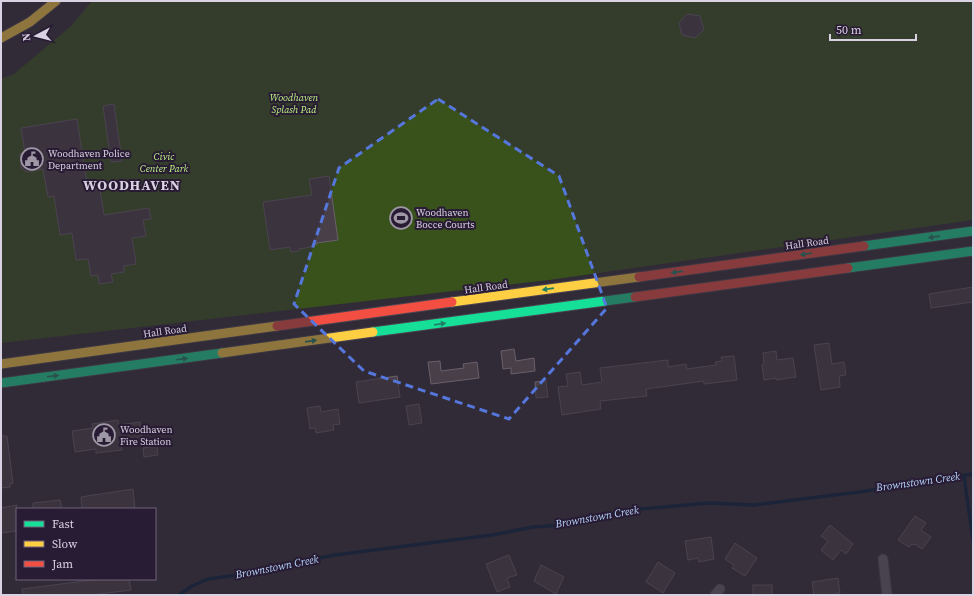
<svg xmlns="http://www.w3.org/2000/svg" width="974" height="596" font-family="'Source Serif 4',serif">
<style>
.green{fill:#39511b}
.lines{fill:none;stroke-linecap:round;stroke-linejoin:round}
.stream{stroke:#041b3b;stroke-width:3.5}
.building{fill:#483f48;stroke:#69606a}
.street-casing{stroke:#4c4652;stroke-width:11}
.fast-casing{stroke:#4c4652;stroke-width:11}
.slow-casing{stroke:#4c4652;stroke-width:11}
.jam-casing{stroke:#4c4652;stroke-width:11}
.street{stroke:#67616d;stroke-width:9}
.fast{stroke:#16e098;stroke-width:9}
.slow{stroke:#ffcf43;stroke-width:9}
.jam{stroke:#f24e42;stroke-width:9}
.oneway{fill:#1f7e66}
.marked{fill:none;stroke:#5576db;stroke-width:3;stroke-dasharray:8 5;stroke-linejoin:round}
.labels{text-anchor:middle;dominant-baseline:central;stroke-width:4;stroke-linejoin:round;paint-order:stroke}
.park-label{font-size:10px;font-style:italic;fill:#bbf280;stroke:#281b34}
.poi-label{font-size:10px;fill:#d9d2e2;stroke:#281b34;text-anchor:start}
.street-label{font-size:10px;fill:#d9d2e2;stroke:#281b34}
.water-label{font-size:11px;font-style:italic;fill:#b6d4fa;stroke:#281b34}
.district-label{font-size:14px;font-weight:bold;letter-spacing:1px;fill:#d9d2e2;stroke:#281b34}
</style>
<rect width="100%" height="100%" fill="#312b38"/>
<path class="green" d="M 92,1 L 973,1 L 973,220 L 549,280 L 1,343 L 1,79 L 14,74 L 71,26 Z"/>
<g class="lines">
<g class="stream">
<path d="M 964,476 L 973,540"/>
<path d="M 179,595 L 192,586 L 208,579 L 245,574 L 282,565 L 335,555 L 492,535 L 533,527 L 561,525 L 630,510 L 709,503 L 753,505 L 859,492 L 973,474"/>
</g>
</g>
<g class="building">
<path d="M 687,14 L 700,16 L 704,30 L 695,38 L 682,35 L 679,23 Z"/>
<path d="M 114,104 L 122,161 L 111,162 L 103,106 Z"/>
<path d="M 77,119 L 88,191 L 100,189 L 104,215 L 149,208 L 151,219 L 143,220 L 146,236 L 132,238 L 136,264 L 124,266 L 124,272 L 111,274 L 113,282 L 99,284 L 98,275 L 91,276 L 88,259 L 76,260 L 72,233 L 60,235 L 54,196 L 48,197 L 43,169 L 27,172 L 21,168 L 20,154 L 25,153 L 21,128 Z"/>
<path d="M 329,176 L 338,240 L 317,243 L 317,244 L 312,245 L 312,247 L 299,249 L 299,251 L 291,252 L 290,247 L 270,250 L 263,202 L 312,195 L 309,179 Z"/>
<path d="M 973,287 L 973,302 L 931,308 L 929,294 Z"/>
<path d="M 829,343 L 832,364 L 844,362 L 846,375 L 839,376 L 840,387 L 821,390 L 814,345 Z"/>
<path d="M 514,349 L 516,361 L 534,358 L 535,371 L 511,374 L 511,368 L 503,369 L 501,351 Z"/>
<path d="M 776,351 L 777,360 L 793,358 L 796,377 L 776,380 L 776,378 L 764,380 L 762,365 L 764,364 L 763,353 Z"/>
<path d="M 734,356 L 737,380 L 704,384 L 704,381 L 646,389 L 647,396 L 600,401 L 601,409 L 562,415 L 558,387 L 568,386 L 566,374 L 580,372 L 582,385 L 602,382 L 600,368 L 668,360 L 668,367 L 686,364 L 687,369 L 716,365 L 715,362 L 722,361 L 721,357 Z"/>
<path d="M 440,361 L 441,371 L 464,368 L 463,364 L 477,362 L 479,378 L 431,384 L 428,362 Z"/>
<path d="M 397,376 L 400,397 L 359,403 L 356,382 Z"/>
<path d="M 546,381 L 548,397 L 536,398 L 535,382 Z"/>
<path d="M 419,404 L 422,423 L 409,425 L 406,406 Z"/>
<path d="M 320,406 L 321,412 L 338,409 L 340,424 L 333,425 L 334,430 L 316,433 L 315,428 L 310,429 L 307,408 Z"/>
<path d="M 118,420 L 119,425 L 140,422 L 143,443 L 121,446 L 122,450 L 96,453 L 96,449 L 75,452 L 72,431 L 93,428 L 92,424 Z"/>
<path d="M 1,436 L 7,436 L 13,483 L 10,484 L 10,487 L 1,488 Z"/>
<path d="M 157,446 L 158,455 L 144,457 L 143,448 Z"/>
<path d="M 133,489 L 135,509 L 82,509 L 81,497 Z"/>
<path d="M 60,500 L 62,509 L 33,509 L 33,503 Z"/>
<path d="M 17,505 L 17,531 L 1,533 L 1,508 Z"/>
<path d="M 915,516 L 926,523 L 921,530 L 931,537 L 922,549 L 915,544 L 914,545 L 912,544 L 909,547 L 898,540 Z"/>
<path d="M 830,525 L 853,544 L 846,554 L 841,550 L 833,560 L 821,550 L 828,541 L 821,536 Z"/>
<path d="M 711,537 L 714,559 L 699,562 L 698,558 L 688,560 L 685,541 Z"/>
<path d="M 735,543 L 757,558 L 745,576 L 732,568 L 734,565 L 725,559 Z"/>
<path d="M 509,555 L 517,575 L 507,578 L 510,587 L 497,592 L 486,564 Z"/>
<path d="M 658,562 L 675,573 L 663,593 L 646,582 Z"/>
<path d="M 541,565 L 564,577 L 556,594 L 534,581 Z"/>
<path d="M 838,578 L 840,593 L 836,593 L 837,595 L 814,595 L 812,582 Z"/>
<path d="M 100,579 L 129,579 L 131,590 L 92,595 L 23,595 L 22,589 Z"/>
<rect x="753" y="585" width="19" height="10"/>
</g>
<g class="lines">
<g class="street-casing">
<g id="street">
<path d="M 883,559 L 887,595"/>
<path d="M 715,595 L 720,589"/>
</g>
</g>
<g class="fast-casing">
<g id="fast">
<path d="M 864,246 L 973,231"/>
<path d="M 848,268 L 973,251"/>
<path d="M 373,332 L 635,297"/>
<path d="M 1,383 L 222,353"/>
</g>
</g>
<g class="slow-casing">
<g id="slow">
<path d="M 1,38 L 30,22 L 56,1"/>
<path d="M 452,302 L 639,277"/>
<path d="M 222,353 L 373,332"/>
<path d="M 1,364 L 277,326"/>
</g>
</g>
<g class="jam-casing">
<g id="jam">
<path d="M 639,277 L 864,246"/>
<path d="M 635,297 L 848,268"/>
<path d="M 277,326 L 452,302"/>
</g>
</g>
<use href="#street" class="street"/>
<use href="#fast" class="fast"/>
<use href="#slow" class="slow"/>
<use href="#jam" class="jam"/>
</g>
<defs><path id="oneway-solid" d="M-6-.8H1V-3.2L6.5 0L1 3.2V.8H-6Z"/></defs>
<g class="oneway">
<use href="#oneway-solid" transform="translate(934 237) rotate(172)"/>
<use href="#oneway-solid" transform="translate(806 254) rotate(172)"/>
<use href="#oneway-solid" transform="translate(677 272) rotate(172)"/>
<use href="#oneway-solid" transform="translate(548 289) rotate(172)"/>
<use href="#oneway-solid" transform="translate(440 324) rotate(-8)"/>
<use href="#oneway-solid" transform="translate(311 341) rotate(-8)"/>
<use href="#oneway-solid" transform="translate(182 359) rotate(-7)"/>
<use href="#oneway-solid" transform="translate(53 376) rotate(-7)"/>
</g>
<path d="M0 0H974V596H0ZM 438,99 L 559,176 L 607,308 L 509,419 L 364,371 L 294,304 L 339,168 Z" fill="#312b38" fill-opacity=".55" fill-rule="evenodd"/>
<path class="marked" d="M 438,99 L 559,176 L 607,308 L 509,419 L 364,371 L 294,304 L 339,168 Z"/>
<defs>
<g id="civic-ring" transform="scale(1.15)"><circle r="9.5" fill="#281b34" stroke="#9e98a6" stroke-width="1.5"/><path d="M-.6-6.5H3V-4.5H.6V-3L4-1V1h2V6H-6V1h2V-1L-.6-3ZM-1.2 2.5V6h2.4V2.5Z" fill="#9e98a6"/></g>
<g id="stadium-ring" transform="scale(1.15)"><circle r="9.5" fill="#281b34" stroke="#9e98a6" stroke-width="1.5"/><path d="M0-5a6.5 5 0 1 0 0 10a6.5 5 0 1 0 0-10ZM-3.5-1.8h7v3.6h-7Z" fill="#9e98a6"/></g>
</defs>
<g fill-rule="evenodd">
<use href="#civic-ring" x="32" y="159"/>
<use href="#stadium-ring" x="401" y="218"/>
<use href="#civic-ring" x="104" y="435"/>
</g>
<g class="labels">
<g class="park-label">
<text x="294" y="97">Woodhaven<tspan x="294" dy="12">Splash Pad</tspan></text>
<text x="164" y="156">Civic<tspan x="164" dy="12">Center Park</tspan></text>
</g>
<g class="poi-label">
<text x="48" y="153">Woodhaven Police<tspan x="48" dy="12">Department</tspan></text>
<text x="416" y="212">Woodhaven<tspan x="416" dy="12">Bocce Courts</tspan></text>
<text x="120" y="429">Woodhaven<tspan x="120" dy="12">Fire Station</tspan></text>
</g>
<g class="street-label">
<text transform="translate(807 243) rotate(-8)">Hall Road</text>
<text transform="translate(486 287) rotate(-8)">Hall Road</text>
<text transform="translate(165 331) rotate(-8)">Hall Road</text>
</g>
<g class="water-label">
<text transform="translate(918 482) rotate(-8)">Brownstown Creek</text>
<text transform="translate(597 517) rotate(-10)">Brownstown Creek</text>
<text transform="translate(277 567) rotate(-11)">Brownstown Creek</text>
</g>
<g class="district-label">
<text x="132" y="185">WOODHAVEN</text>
</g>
</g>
<rect width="974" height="596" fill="none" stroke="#d9d2e2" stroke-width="4"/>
<rect x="16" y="508" width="140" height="72" fill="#281b34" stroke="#6f647a"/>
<rect x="24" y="521" width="20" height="6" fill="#16e098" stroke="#6f647a"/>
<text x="52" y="528" font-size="12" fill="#d9d2e2">Fast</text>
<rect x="24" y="541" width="20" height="6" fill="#ffcf43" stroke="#6f647a"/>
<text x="52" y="548" font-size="12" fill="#d9d2e2">Slow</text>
<rect x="24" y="561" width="20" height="6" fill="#f24e42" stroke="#6f647a"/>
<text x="52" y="568" font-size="12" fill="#d9d2e2">Jam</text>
<g transform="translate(36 36) rotate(263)" stroke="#281b34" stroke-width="3" paint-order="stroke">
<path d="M0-3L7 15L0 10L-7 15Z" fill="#d9d2e2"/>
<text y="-6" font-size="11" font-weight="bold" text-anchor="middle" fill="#d9d2e2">N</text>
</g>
<path d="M830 34v6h86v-6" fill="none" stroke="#d9d2e2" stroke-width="2"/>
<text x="836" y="34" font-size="12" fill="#d9d2e2" stroke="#281b34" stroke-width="3" paint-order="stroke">50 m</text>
</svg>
